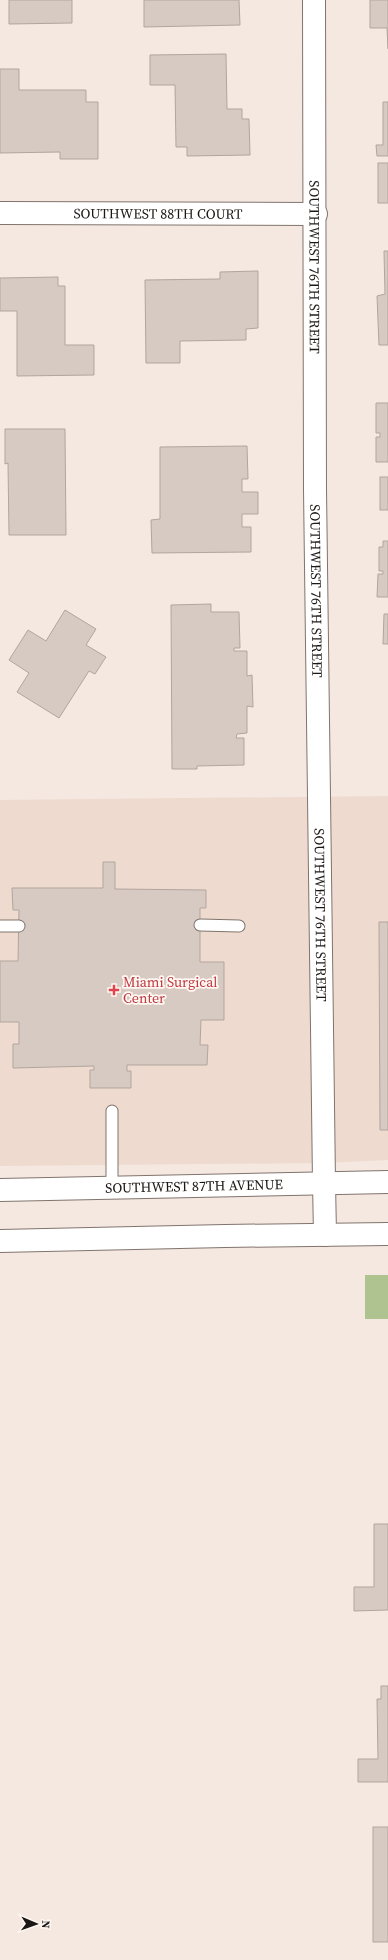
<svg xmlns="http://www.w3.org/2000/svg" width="388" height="1960" font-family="'Source Serif 4',serif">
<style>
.built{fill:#eedace}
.green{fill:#afc391}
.building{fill:#d7cac2;stroke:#b1a59d}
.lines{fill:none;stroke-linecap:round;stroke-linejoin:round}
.lane-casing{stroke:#80746d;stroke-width:13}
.street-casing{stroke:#80746d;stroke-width:24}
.secondary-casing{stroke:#80746d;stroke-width:24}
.lane{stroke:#fff;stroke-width:11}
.street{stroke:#fff;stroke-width:22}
.secondary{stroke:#fff;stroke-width:22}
.health-dot{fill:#e0444e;stroke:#fff7f2;stroke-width:1.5}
.labels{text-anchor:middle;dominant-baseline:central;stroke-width:3.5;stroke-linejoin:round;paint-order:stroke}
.street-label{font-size:14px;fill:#1b1714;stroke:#fff7f2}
.health-label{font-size:14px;fill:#be3a42;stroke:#fff7f2;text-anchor:start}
</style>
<rect width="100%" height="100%" fill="#f5e8e0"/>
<path class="built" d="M 388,796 L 388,1160 L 322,1163 L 0,1166 L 0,800 Z"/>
<rect class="green" x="365" y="1275" width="23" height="44"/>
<g class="building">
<path d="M 9,0 L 72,0 L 72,23 L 9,24 Z"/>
<path d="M 144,0 L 239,0 L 240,25 L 144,27 Z"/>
<path d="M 370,0 L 388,0 L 388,49 L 387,28 L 370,28 Z"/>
<path d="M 226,54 L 227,109 L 242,109 L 242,119 L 249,119 L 250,155 L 187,156 L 187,147 L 176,147 L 175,85 L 150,85 L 150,55 Z"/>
<path d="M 0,69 L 19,69 L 19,90 L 86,90 L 86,102 L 98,102 L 98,159 L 60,159 L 60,152 L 0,153 Z"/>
<path d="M 383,102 L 388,102 L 388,156 L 377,156 L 376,145 L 383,145 Z"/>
<rect x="378" y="163" width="10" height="40"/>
<path d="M 384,251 L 388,251 L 388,345 L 379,345 L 377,296 L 385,294 Z"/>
<path d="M 258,271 L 258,328 L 246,329 L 246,340 L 180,341 L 180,363 L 146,363 L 145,280 L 220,279 L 220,272 Z"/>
<path d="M 58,277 L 58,286 L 65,286 L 65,345 L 94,345 L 94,375 L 17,376 L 17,311 L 0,311 L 0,278 Z"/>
<path d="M 376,403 L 388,403 L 388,462 L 376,462 L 376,437 L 380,437 L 380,433 L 376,433 Z"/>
<path d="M 5,429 L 65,429 L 66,535 L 9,535 L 8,463 L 5,464 Z"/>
<path d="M 247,446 L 248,479 L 242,479 L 242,492 L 258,492 L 258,514 L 242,514 L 242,527 L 251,527 L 251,552 L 152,553 L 151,520 L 160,519 L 160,447 Z"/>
<rect x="380" y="477" width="8" height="33"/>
<path d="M 383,541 L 388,541 L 388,597 L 377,597 L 378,574 L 383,574 L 383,571 L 379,571 L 379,547 L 383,547 Z"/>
<path d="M 211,604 L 211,612 L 239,612 L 240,648 L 234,648 L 234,651 L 247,651 L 247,676 L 252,675 L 253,707 L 247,706 L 247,733 L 237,734 L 236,738 L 244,738 L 244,765 L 197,766 L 197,769 L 172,769 L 171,605 Z"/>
<path d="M 65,610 L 96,629 L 86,645 L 106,657 L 95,674 L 89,671 L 59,718 L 17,692 L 29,673 L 9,660 L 28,630 L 46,641 Z"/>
<path d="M 384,614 L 388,614 L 388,644 L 383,644 Z"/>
<path d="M 103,862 L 115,862 L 115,889 L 206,890 L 206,908 L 200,908 L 200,962 L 224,962 L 224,1020 L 201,1020 L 200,1045 L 208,1045 L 207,1065 L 127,1065 L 127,1071 L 131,1071 L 131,1088 L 90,1088 L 90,1070 L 94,1070 L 94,1066 L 13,1068 L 13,1044 L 19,1044 L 19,1022 L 0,1022 L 0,961 L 18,961 L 19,910 L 13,910 L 12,888 L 103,888 Z"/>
<path d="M 379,922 L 388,922 L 388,1130 L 380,1130 Z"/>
<path d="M 374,1524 L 388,1524 L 388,1610 L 354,1611 L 354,1587 L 374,1587 Z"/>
<path d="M 381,1686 L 388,1686 L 388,1782 L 358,1782 L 358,1759 L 378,1759 L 377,1699 L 381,1699 Z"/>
<rect x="373" y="1827" width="15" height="115"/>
</g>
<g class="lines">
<g class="lane-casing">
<g id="lane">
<path d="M 200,925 L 239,926"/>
<path d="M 0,926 L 19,926"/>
<path d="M 112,1111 L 112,1187"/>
</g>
</g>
<g class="street-casing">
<g id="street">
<path id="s1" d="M 314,0 L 315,489 L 324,1182"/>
<path id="s2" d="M 0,213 L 316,214"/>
</g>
</g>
<g class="secondary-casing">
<g id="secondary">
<path d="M 324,1182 L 325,1235"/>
<path id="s3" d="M 0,1190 L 388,1182"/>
<path d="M 0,1241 L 225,1236 L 388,1234"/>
</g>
</g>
<use href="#lane" class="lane"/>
<use href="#street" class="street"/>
<use href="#secondary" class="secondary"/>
</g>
<path class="health-dot" d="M112 984h4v4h4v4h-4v4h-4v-4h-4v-4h4z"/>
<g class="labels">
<g class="street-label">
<text stroke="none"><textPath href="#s2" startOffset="158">SOUTHWEST 88TH COURT</textPath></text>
<text stroke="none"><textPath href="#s1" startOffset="267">SOUTHWEST 76TH STREET</textPath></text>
<text stroke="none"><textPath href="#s1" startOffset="591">SOUTHWEST 76TH STREET</textPath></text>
<text stroke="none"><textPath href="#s1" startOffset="915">SOUTHWEST 76TH STREET</textPath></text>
<text stroke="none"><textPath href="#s3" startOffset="194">SOUTHWEST 87TH AVENUE</textPath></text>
</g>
<g class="health-label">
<text x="123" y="982">Miami Surgical<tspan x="123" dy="16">Center</tspan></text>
</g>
</g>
<g transform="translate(36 1924) rotate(92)" stroke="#fff7f2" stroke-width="3" paint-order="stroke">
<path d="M0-3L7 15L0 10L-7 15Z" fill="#1b1714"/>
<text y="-6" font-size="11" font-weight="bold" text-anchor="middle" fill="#1b1714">N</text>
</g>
</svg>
